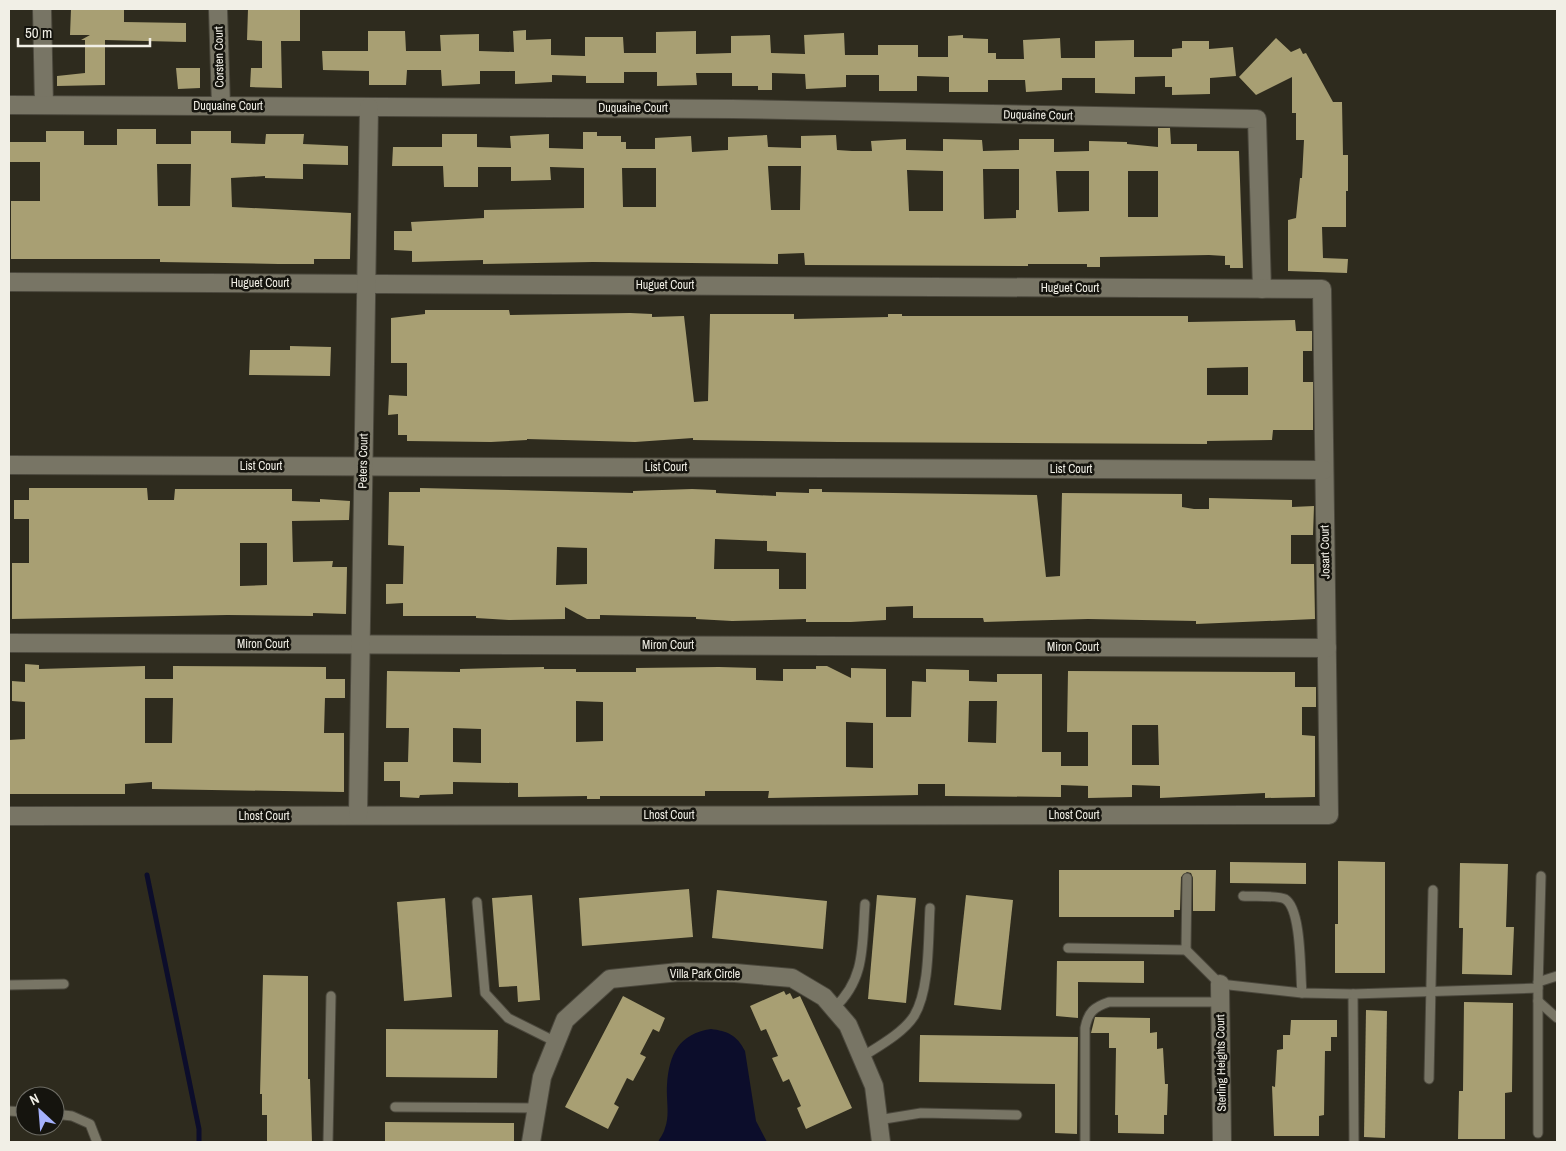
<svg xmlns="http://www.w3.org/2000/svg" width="1566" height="1151" font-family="'Archivo Narrow',sans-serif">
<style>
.water{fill:#0c0d2b}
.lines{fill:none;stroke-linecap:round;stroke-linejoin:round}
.stream{stroke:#0c0d2b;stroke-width:5}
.building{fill:#a89f73;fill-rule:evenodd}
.service-casing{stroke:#4b483d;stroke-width:11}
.minor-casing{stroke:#4b483d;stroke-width:20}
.service{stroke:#787565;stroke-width:9}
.minor{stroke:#787565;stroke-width:18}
.labels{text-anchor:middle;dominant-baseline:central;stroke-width:5;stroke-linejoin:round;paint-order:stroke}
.street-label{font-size:12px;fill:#f1efe6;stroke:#15140e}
</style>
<rect width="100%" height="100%" fill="#2e2b1e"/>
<path class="water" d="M 711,1029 C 727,1031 737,1035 745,1051 L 756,1121 L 767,1142 L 658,1142 C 660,1138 664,1133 665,1128 C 670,1115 666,1099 667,1085 C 669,1054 679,1034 711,1029 Z"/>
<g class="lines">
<path class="stream" d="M 147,875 L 199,1129 L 199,1142"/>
</g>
<g class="building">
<path d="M 71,9 L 124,9 L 124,22 L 186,23 L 186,42 L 105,40 L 105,85 L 57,86 L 57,76 L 85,73 L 85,40 L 81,40 L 90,35 L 70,35 Z"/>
<path d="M 248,9 L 300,9 L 300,41 L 281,41 L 282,88 L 250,87 L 251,68 L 262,68 L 262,41 L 247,40 Z"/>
<path d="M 526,30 L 526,40 L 551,39 L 551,55 L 585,56 L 585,37 L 623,37 L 624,53 L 656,53 L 656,32 L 696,31 L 696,54 L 731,53 L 731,36 L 770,35 L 771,53 L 805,54 L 804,35 L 844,33 L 845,55 L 878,55 L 878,45 L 918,45 L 918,57 L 948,57 L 948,36 L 963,35 L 963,38 L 988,39 L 988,53 L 996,53 L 996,59 L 1024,59 L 1023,40 L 1060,38 L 1061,58 L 1095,58 L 1095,41 L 1134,40 L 1134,57 L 1172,57 L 1172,49 L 1182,48 L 1182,41 L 1209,41 L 1209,49 L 1233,47 L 1236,76 L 1210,78 L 1210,94 L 1172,95 L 1172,87 L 1165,87 L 1165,76 L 1135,77 L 1135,94 L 1095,93 L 1095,78 L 1062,78 L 1062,90 L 1026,92 L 1025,80 L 988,80 L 988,92 L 949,92 L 949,77 L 917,76 L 917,91 L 879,91 L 879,75 L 846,75 L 846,87 L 806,89 L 805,74 L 772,73 L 772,90 L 758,90 L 758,86 L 732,86 L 732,73 L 696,73 L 697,85 L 657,86 L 657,72 L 624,72 L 624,83 L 586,83 L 586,76 L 552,75 L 552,82 L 515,84 L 515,71 L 480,71 L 480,84 L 442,86 L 441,70 L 407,70 L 406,85 L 369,85 L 369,71 L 323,70 L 322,51 L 368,51 L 368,31 L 405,31 L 406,51 L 441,51 L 440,35 L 479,34 L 479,51 L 514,52 L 513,31 Z"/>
<path d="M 1276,38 L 1291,52 L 1300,48 L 1303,54 L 1306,53 L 1333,102 L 1342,102 L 1343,155 L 1348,155 L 1348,191 L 1346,191 L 1346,227 L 1322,227 L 1323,258 L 1348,259 L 1347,273 L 1288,271 L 1288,220 L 1296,218 L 1300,178 L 1302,178 L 1304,140 L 1296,140 L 1296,113 L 1292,113 L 1292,77 L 1256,95 L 1239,77 Z"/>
<path d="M 176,68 L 200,68 L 200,88 L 178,89 Z"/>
<path d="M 1158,128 L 1170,128 L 1171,144 L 1197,144 L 1197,151 L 1239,151 L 1243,268 L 1230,268 L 1230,265 L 1225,265 L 1225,256 L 1209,255 L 1100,257 L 1100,267 L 1087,267 L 1087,264 L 1028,264 L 1028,266 L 805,265 L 804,253 L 778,254 L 778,264 L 593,262 L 483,264 L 483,260 L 412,262 L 412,251 L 394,250 L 394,231 L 412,231 L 411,222 L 484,218 L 484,210 L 584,208 L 584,168 L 550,167 L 551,180 L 511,181 L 511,167 L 478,167 L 478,187 L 444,187 L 443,166 L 392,166 L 393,147 L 442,147 L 442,134 L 477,134 L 477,147 L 511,148 L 510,136 L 549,134 L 549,148 L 583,149 L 583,132 L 597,132 L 597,136 L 621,136 L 621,142 L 626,142 L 626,149 L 655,149 L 655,138 L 691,136 L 692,152 L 728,150 L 728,137 L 767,135 L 768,147 L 801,148 L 801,136 L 836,135 L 837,150 L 852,151 L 872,151 L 871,141 L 906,139 L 906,150 L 943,151 L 943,139 L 982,140 L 983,151 L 1019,150 L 1019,139 L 1054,139 L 1054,152 L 1089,151 L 1089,141 L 1127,142 L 1127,144 L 1158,147 ZM 768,166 L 801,166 L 800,210 L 771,210 ZM 622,168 L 656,168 L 656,207 L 623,207 ZM 983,169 L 1019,169 L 1019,210 L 1016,210 L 1016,218 L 984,219 ZM 907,170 L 943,171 L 943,211 L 909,211 ZM 1056,171 L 1089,171 L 1089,211 L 1058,212 ZM 1128,171 L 1158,171 L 1158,217 L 1128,217 Z"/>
<path d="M 117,129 L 156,129 L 156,144 L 191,144 L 191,131 L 231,131 L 231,143 L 265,144 L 266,134 L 304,134 L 303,144 L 348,146 L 348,165 L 303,164 L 303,179 L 265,178 L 265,176 L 231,178 L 232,207 L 351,213 L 350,259 L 314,259 L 314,264 L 279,264 L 160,262 L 160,259 L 11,259 L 11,201 L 40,201 L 40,162 L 9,162 L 9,142 L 46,142 L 46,131 L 84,131 L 84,145 L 117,145 ZM 157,164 L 191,164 L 190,206 L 158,206 Z"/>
<path d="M 425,310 L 509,310 L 510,315 L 630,313 L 652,314 L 652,317 L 684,316 L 694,402 L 708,401 L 710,314 L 794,314 L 794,319 L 888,317 L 888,314 L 902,314 L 902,316 L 1188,316 L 1188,322 L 1295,320 L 1296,331 L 1312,331 L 1312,351 L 1303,351 L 1303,382 L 1313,382 L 1313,430 L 1273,430 L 1272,440 L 1207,441 L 1207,444 L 838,442 L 693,440 L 693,438 L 635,442 L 527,439 L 527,440 L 491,442 L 407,441 L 407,435 L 398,435 L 398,414 L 388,415 L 389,395 L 407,396 L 407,363 L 391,363 L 391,318 L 425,314 ZM 1248,367 L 1248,395 L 1207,395 L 1207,368 Z"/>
<path d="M 290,346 L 331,347 L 330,376 L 249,375 L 250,350 L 290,350 Z"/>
<path d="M 29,488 L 147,488 L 148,500 L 174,500 L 175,489 L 292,489 L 292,501 L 320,502 L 320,499 L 350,501 L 349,520 L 292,521 L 293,562 L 333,561 L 332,567 L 347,567 L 346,614 L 313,613 L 313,616 L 227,615 L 12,619 L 12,563 L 29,563 L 29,519 L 14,519 L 14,500 L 29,500 ZM 240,543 L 267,543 L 267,585 L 240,586 Z"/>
<path d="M 420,488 L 633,493 L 633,491 L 692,489 L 716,490 L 716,493 L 776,496 L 776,492 L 809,493 L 809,489 L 822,489 L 822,492 L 1037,495 L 1046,577 L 1060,576 L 1062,493 L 1182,494 L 1182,507 L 1194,509 L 1209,509 L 1209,498 L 1292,500 L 1292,507 L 1314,506 L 1313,535 L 1291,535 L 1291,564 L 1314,564 L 1315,619 L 1196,624 L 1196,621 L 1088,619 L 984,622 L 983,618 L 913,618 L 913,606 L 886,607 L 886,620 L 851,622 L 806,622 L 806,619 L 732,621 L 696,619 L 696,617 L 600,615 L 600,619 L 587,619 L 565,607 L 565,619 L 509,620 L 476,618 L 476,616 L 403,616 L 403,603 L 386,604 L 386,584 L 403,584 L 404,546 L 388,545 L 389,492 L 420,492 ZM 715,539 L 767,541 L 767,551 L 806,553 L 806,589 L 779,589 L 779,569 L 714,569 ZM 557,547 L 587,548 L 587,584 L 556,585 Z"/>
<path d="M 25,664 L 39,665 L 39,669 L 145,666 L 145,679 L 173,679 L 173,666 L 326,667 L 326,679 L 345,679 L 345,698 L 325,698 L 324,733 L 344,733 L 344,792 L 152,789 L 152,782 L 125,784 L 125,794 L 9,794 L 9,740 L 25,739 L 25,702 L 12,701 L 12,681 L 25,682 ZM 145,698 L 173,698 L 172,743 L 145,743 Z"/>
<path d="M 816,666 L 827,666 L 851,678 L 851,668 L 886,669 L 886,717 L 911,717 L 912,681 L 926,682 L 926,669 L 969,670 L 969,681 L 997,682 L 997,674 L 1042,674 L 1042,752 L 1061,752 L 1061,766 L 1088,766 L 1088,732 L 1067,732 L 1068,671 L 1295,672 L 1295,687 L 1316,687 L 1316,707 L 1302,707 L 1302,735 L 1315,736 L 1315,797 L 1265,798 L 1265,793 L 1160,798 L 1160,786 L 1132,785 L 1132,797 L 1088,798 L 1088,786 L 1061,785 L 1061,797 L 945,796 L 945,784 L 918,784 L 918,795 L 768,798 L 769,791 L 705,791 L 705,796 L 600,796 L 600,799 L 587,799 L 587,796 L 518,797 L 518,783 L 453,782 L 453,794 L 420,795 L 419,798 L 400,797 L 400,781 L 384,781 L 384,762 L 408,762 L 409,728 L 386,728 L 387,671 L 460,672 L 460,669 L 544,667 L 544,669 L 576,669 L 576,672 L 636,672 L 636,668 L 719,667 L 756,668 L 756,680 L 783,681 L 783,669 L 816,669 ZM 576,701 L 603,702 L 603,741 L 576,742 ZM 969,701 L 997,701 L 996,743 L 968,742 ZM 846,722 L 873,723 L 873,768 L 846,767 ZM 1132,725 L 1158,725 L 1159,765 L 1132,765 ZM 453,728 L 481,729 L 481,763 L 453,762 Z"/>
<path d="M 1338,861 L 1385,862 L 1385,973 L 1335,973 L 1335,924 L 1338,924 Z"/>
<path d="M 1230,862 L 1306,863 L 1306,884 L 1230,883 Z"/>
<path d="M 1460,863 L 1508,864 L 1506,927 L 1514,927 L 1512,975 L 1462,974 L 1463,928 L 1459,928 Z"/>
<path d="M 1059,870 L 1216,870 L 1215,911 L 1193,911 L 1193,878 L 1191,873 L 1187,872 L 1181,877 L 1180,910 L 1174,910 L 1174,917 L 1059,917 Z"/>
<path d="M 689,889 L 693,937 L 582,946 L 579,898 Z"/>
<path d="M 717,890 L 827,901 L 823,949 L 712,938 Z"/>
<path d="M 532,895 L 540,1000 L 518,1002 L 517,986 L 499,987 L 492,898 Z"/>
<path d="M 877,895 L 916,898 L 906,1003 L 868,999 Z"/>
<path d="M 966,895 L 1013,900 L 1001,1010 L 954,1005 Z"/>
<path d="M 445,898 L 452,997 L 404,1001 L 397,902 Z"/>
<path d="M 1057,961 L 1144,961 L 1144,983 L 1078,982 L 1078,1018 L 1056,1016 Z"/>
<path d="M 263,975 L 308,976 L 308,1079 L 310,1079 L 312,1142 L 267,1142 L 267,1115 L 262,1115 L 262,1094 L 260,1094 Z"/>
<path d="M 784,991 L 786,995 L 790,993 L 793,999 L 800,996 L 852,1108 L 806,1129 L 797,1108 L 801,1106 L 789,1079 L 783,1082 L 772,1058 L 778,1056 L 766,1029 L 761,1031 L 750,1006 Z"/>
<path d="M 623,996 L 665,1018 L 659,1032 L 653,1029 L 640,1054 L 646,1057 L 633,1081 L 627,1078 L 614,1104 L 619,1107 L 608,1129 L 565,1107 Z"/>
<path d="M 1464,1002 L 1513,1003 L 1512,1092 L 1505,1093 L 1505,1139 L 1458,1139 L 1459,1091 L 1463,1091 Z"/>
<path d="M 1366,1010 L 1387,1011 L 1385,1138 L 1364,1137 Z"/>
<path d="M 1095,1017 L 1150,1018 L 1150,1033 L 1157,1032 L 1157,1049 L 1163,1048 L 1165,1084 L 1168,1084 L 1167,1115 L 1164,1115 L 1164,1134 L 1118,1133 L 1118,1115 L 1115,1115 L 1116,1048 L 1109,1048 L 1109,1033 L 1091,1033 Z"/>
<path d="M 1291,1020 L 1337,1020 L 1337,1037 L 1331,1037 L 1331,1051 L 1325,1051 L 1324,1115 L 1319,1116 L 1319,1136 L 1274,1136 L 1272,1086 L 1275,1087 L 1277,1050 L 1283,1049 L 1283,1035 L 1290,1035 Z"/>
<path d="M 386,1029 L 498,1030 L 497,1078 L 386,1077 Z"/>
<path d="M 920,1035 L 1078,1037 L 1077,1134 L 1055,1133 L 1055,1084 L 919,1082 Z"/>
<path d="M 385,1122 L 514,1123 L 514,1142 L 385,1142 Z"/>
</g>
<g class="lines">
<g class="service-casing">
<g id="service">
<path d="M 1243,896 C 1253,897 1278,895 1285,899 C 1302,909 1300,974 1302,993"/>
<path d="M 477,902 L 485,993 L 508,1018 L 556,1042"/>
<path d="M 1068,948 L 1186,950 L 1187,878"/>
<path d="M 1186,950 L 1220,984 L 1302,993 L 1353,994 L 1354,1142"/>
<path d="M 1538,982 L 1557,976"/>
<path d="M 9,985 L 64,984"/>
<path d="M 1538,988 L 1538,1133"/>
<path d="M 1353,994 L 1538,988 L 1541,876"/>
<path d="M 1538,1001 L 1557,1018"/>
<path d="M 834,1008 C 866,979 862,944 865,904"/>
<path d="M 862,1057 C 879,1046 903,1033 914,1016 C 930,990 928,939 930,908"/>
<path d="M 1429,1079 L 1433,890"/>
<path d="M 395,1107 L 536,1108"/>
<path d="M 9,1111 L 25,1112"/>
<path d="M 55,1114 L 72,1116 L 90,1124 L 97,1142"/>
<path d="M 878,1120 L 921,1113 L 1017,1115"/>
<path d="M 328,1142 L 331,996"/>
<path d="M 1085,1142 L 1085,1028 C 1088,1012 1094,1007 1109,1002 L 1220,1002"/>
</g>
</g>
<g class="minor-casing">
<g id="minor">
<path d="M 42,9 L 44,105"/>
<path d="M 218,9 L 221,106"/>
<path d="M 9,105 L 732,109 L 1257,119 L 1262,289"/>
<path d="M 9,282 L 1322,289 L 1329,815 L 9,816"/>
<path d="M 9,465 L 1324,470"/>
<path d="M 9,643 L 1327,648"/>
<path d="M 358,815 L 369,107"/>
<path d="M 1220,984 L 1222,1142"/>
<path d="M 531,1142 L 542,1077 L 565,1020 L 610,979 L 679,972 L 735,973 L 792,978 L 824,997 L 848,1025 L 874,1086 L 881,1142"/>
</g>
</g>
<use href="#service" class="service"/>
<use href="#minor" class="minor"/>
</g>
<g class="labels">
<g class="street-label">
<text transform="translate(219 57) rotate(-91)">Corsten Court</text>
<text x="228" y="106">Duquaine Court</text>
<text x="633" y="108">Duquaine Court</text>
<text transform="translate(1038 115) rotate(1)">Duquaine Court</text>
<text x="260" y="283">Huguet Court</text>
<text x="665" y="285">Huguet Court</text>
<text x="1070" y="288">Huguet Court</text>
<text transform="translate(363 461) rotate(-89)">Peters Court</text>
<text x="261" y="466">List Court</text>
<text x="666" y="467">List Court</text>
<text x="1071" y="469">List Court</text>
<text transform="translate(1325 552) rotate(-91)">Josart Court</text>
<text x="263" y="644">Miron Court</text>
<text x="668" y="645">Miron Court</text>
<text x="1073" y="647">Miron Court</text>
<text x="669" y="815">Lhost Court</text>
<text x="1074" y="815">Lhost Court</text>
<text x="264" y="816">Lhost Court</text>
<text x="705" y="974">Villa Park Circle</text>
<text transform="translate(1221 1063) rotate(-91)">Sterling Heights Court</text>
</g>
</g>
<rect width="1566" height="1151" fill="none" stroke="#f1efe6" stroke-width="20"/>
<g transform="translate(40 1111) rotate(334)"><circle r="24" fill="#15140e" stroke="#6d6c64"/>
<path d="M0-4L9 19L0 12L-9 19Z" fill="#a5b1fc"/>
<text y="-8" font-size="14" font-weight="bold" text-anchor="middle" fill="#f1efe6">N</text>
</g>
<path d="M18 38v8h132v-8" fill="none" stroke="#f1efe6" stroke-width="2.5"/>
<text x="25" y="38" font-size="15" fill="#f1efe6" stroke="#15140e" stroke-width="4" paint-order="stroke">50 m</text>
</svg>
